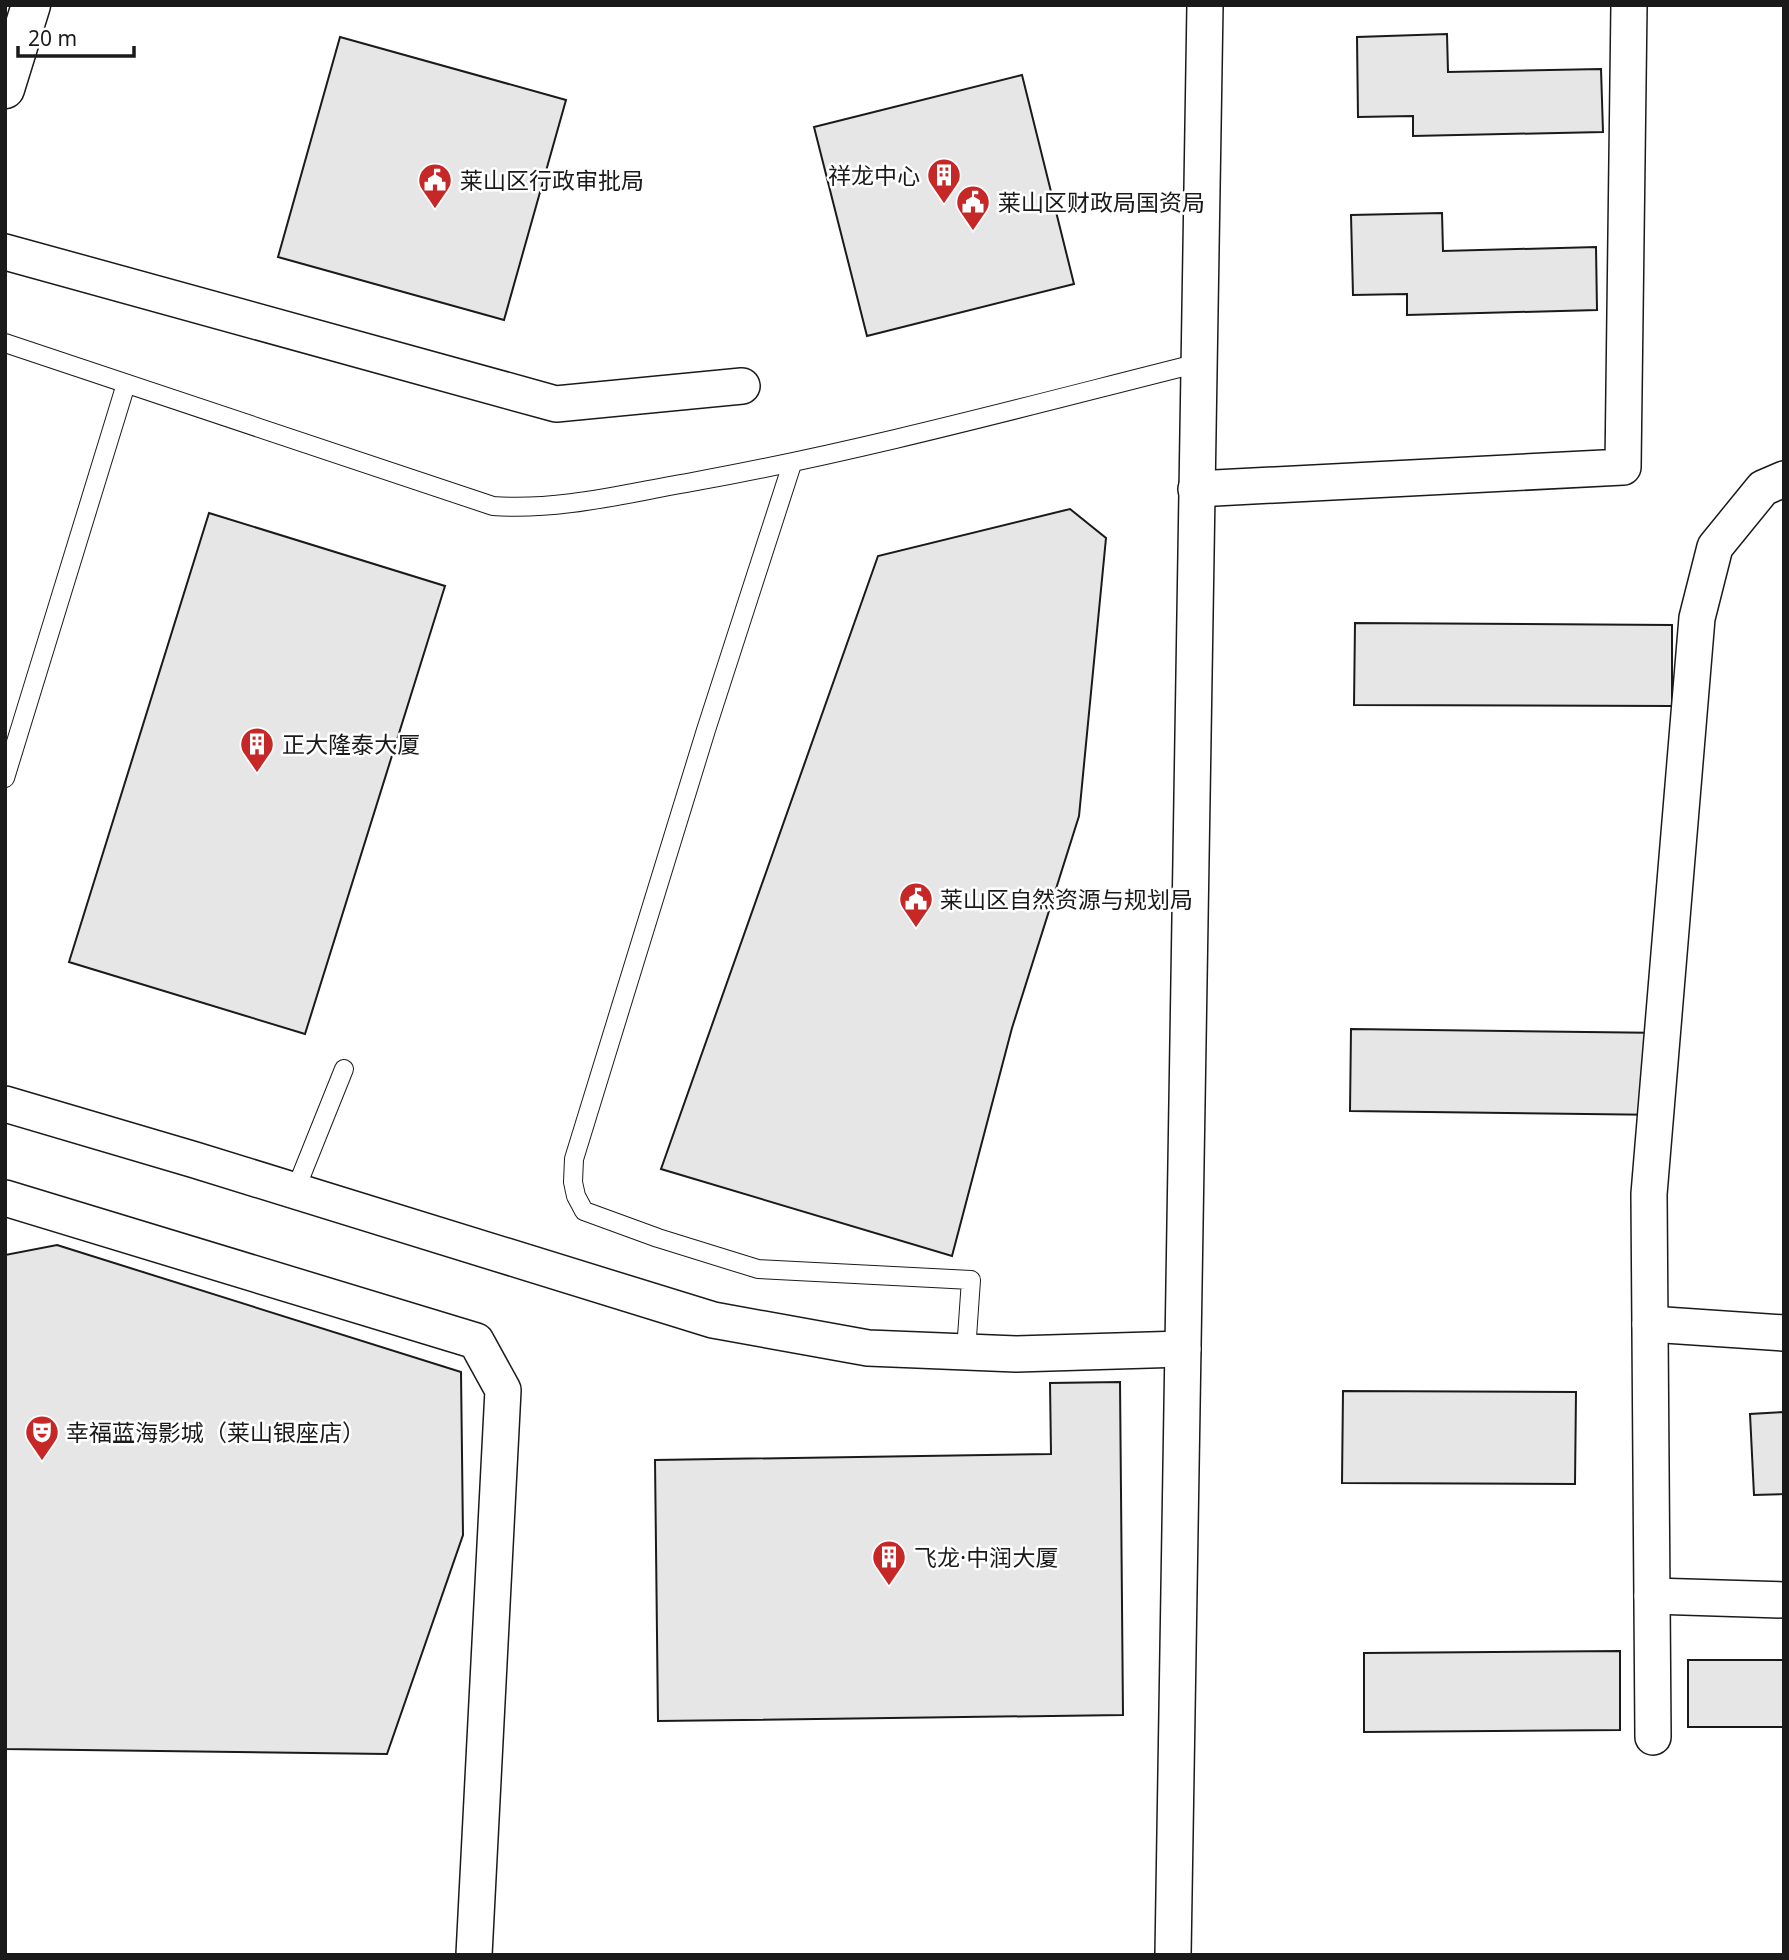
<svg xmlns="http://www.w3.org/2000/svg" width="1789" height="1960" font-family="'Noto Sans','Noto Sans SC',sans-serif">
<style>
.building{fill:#e6e6e6;stroke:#1a1a1a;stroke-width:2}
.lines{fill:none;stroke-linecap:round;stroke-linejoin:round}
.lane-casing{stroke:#1a1a1a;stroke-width:20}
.street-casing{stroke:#1a1a1a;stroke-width:38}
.primary-casing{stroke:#1a1a1a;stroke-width:41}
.lane{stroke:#fff;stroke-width:18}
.street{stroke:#fff;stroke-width:35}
.primary{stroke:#fff;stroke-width:38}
.labels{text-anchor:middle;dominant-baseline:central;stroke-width:5;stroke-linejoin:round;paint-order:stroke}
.poi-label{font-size:23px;fill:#1a1a1a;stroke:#fff;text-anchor:start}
</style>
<rect width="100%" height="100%" fill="#fff"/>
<g class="building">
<path d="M 1447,34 L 1448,72 L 1601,69 L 1603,132 L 1413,136 L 1413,116 L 1358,117 L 1357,37 Z"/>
<path d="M 340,37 L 566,100 L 504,320 L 278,257 Z"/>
<path d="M 1022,75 L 1074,284 L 867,336 L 814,127 Z"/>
<path d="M 1442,213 L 1443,251 L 1596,247 L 1597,310 L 1407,315 L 1407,294 L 1353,295 L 1351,215 Z"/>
<path d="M 1070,509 L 1106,538 L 1079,816 L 1012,1028 L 952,1256 L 661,1169 L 878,556 Z"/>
<path d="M 209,513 L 445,586 L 305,1034 L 69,962 Z"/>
<path d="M 1355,623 L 1672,625 L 1672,706 L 1354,705 Z"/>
<path d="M 1351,1029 L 1668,1033 L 1667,1115 L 1350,1111 Z"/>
<path d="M 57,1245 L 461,1372 L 463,1535 L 387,1754 L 5,1749 L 5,1255 Z"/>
<path d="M 1120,1382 L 1123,1715 L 658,1721 L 655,1460 L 1051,1454 L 1050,1383 Z"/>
<path d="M 1343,1391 L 1576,1392 L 1575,1484 L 1342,1483 Z"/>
<path d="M 1784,1412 L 1784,1494 L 1754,1495 L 1750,1414 Z"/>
<path d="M 1620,1651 L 1620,1730 L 1364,1732 L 1364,1653 Z"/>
<rect x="1688" y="1660" width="96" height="67"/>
</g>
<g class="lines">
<g class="lane-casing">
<g id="lane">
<path d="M 5,343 L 493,506 C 560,511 627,493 692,482 C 863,451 1031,405 1199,363"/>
<path d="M 792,464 L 706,730 L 574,1159 L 573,1182 L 576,1196 L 584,1211 L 658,1238 L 758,1269 L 971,1280 L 966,1351"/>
<path d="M 5,778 L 126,384"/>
<path d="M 295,1191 L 344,1069"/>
</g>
</g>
<g class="street-casing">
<g id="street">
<path d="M 5,252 L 556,404 L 742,386"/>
<path d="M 1196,489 L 1623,467 L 1629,5"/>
<path d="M 5,1104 L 195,1160 L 713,1320 L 868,1348 L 1016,1354 L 1183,1349"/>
<path d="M 5,1198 L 476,1341 L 503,1390 L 474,1955"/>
<path d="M 1650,1324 L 1784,1333"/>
<path d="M 1652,1596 L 1784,1600"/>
<path d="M 1653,1737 L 1649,1194 L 1697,618 L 1715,547 L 1763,488 L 1784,479"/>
<path d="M 1173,1955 L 1205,5"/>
</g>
</g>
<g class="primary-casing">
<path id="primary" d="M 5,89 L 31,5"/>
</g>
<use href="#lane" class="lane"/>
<use href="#street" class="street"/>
<use href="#primary" class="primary"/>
</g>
<defs>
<g id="building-pin" transform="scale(1.75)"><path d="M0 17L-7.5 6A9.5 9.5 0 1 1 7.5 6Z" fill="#c62828" stroke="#fff"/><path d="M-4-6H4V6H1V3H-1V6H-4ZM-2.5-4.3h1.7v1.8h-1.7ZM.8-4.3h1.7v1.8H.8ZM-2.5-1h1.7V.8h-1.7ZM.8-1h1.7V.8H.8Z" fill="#fff"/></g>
<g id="civic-pin" transform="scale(1.75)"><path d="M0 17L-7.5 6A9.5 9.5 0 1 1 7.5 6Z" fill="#c62828" stroke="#fff"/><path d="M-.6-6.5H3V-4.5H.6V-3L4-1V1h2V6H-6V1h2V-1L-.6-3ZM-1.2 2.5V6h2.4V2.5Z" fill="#fff"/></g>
<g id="theatre-pin" transform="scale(1.75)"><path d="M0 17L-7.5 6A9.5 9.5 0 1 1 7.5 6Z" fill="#c62828" stroke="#fff"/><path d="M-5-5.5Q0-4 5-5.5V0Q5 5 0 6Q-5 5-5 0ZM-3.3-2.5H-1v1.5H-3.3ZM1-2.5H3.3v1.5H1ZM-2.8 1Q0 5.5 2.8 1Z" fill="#fff"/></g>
</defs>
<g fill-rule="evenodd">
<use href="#building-pin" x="944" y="175"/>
<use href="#civic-pin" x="435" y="180"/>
<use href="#civic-pin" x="973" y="202"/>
<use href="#building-pin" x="257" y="744"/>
<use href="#civic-pin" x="916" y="899"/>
<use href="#theatre-pin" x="42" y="1432"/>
<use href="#building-pin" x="889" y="1557"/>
</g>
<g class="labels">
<g class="poi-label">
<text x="920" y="175" text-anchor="end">祥龙中心</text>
<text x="460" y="180">莱山区行政审批局</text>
<text x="998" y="202">莱山区财政局国资局</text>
<text x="282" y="744">正大隆泰大厦</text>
<text x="940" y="899">莱山区自然资源与规划局</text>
<text x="66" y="1432">幸福蓝海影城（莱山银座店）</text>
<text x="914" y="1557">飞龙·中润大厦</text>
</g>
</g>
<rect width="1789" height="1960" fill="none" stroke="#1a1a1a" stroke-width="14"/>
<path d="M18 46v10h116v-10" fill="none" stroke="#1a1a1a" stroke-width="3.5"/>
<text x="28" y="46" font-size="21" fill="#1a1a1a" stroke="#ffffff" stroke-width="5" paint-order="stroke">20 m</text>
</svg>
